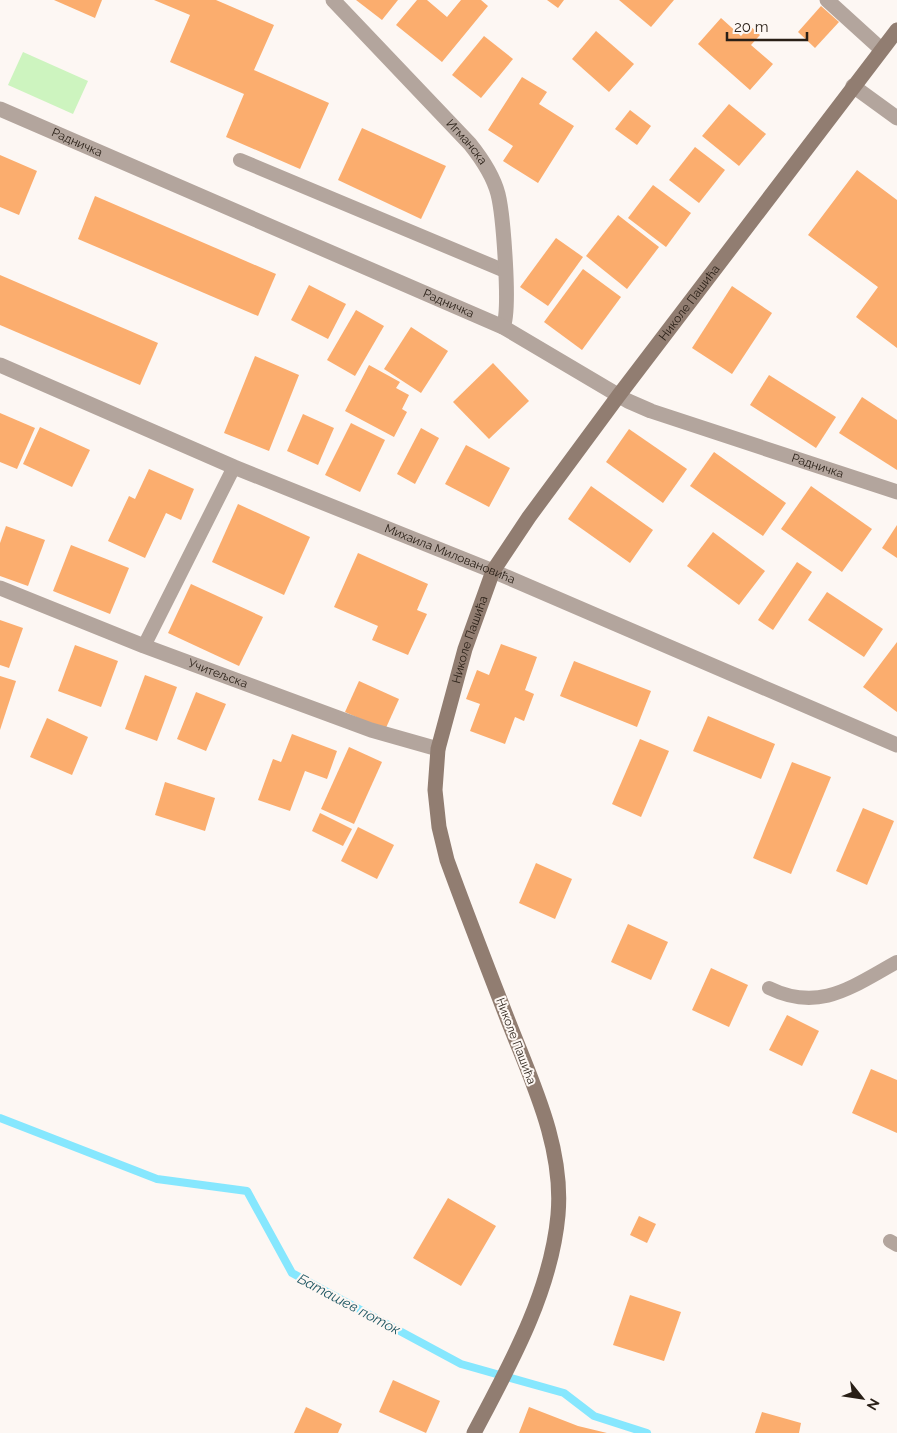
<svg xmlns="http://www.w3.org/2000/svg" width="897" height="1433" font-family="Raleway,sans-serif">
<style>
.green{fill:#cdf4bf}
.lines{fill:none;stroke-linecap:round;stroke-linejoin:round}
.stream{stroke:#86e7fe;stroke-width:8}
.building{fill:#fbad6e}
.lane{stroke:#b3a59d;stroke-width:14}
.street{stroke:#b3a59d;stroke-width:15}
.secondary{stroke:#917d71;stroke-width:15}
.labels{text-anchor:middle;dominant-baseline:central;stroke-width:4;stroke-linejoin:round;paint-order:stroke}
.street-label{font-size:12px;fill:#291f16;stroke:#fdf7f3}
.water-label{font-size:14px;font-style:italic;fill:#1d5561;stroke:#fdf7f3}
</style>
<rect width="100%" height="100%" fill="#fdf7f3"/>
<path class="green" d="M 23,52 L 88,81 L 73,114 L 8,85 Z"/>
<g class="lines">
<path class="stream" d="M 0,1118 L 157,1179 L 247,1191 L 292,1273 L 461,1364 L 564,1393 L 594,1416 L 647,1433"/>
</g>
<g class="building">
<path d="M 54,0 L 102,0 L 95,18 Z"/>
<path d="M 154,0 L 216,0 L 274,25 L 254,70 L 329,103 L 300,169 L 226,137 L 244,94 L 170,62 L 190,15 Z"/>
<path d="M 356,0 L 398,0 L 382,20 Z"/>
<path d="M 417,0 L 427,0 L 447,17 L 461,0 L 481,0 L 488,6 L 442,62 L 396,25 Z"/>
<path d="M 547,0 L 564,0 L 558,8 Z"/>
<path d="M 619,0 L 674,0 L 651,27 Z"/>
<path d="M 821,6 L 839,22 L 815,48 L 798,32 Z"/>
<path d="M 721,18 L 741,36 L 750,26 L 760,35 L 751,45 L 773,64 L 750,90 L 698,44 Z"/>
<path d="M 596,31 L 634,64 L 609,92 L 572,59 Z"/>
<path d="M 484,36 L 513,59 L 481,98 L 452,75 Z"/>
<path d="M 522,77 L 547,92 L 539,104 L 574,126 L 538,183 L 503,161 L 513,146 L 488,130 Z"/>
<path d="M 729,104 L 766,134 L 739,166 L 702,136 Z"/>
<path d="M 630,110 L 651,126 L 637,145 L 615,129 Z"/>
<path d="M 362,128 L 446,166 L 421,219 L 338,180 Z"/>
<path d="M 695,147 L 725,170 L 699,203 L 669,180 Z"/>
<path d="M 0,155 L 37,171 L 19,215 L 0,207 Z"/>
<path d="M 857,170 L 897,200 L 897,348 L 856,317 L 878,287 L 808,235 Z"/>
<path d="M 653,185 L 691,213 L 666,247 L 628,218 Z"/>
<path d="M 95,196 L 276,274 L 258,316 L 78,239 Z"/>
<path d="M 618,215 L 659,247 L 627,289 L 586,256 Z"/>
<path d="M 556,238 L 583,257 L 548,306 L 520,287 Z"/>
<path d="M 583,269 L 621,297 L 582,350 L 544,322 Z"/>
<path d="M 0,275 L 158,343 L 140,385 L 0,325 Z"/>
<path d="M 309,285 L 346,304 L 328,339 L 291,320 Z"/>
<path d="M 732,286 L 772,313 L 732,374 L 692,348 Z"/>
<path d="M 356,310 L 384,326 L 355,376 L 327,360 Z"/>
<path d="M 411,327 L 448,351 L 421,393 L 384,369 Z"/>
<path d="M 255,356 L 299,375 L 269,451 L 224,433 Z"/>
<path d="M 493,363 L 529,401 L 489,439 L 453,402 Z"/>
<path d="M 369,365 L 400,382 L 396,388 L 409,395 L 402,409 L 407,412 L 394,437 L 345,411 Z"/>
<path d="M 769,375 L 836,417 L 816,448 L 750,405 Z"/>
<path d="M 862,397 L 897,420 L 897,470 L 839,433 Z"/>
<path d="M 0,413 L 35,428 L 17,469 L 0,462 Z"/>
<path d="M 303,414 L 334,428 L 318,465 L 287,451 Z"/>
<path d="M 351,423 L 385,440 L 360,492 L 325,475 Z"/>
<path d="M 40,427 L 90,450 L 72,487 L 23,464 Z"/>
<path d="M 421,428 L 439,438 L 415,484 L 397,474 Z"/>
<path d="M 629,429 L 687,469 L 663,503 L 606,462 Z"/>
<path d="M 466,445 L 510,468 L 489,507 L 445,484 Z"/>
<path d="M 714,452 L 786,503 L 763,536 L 690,486 Z"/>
<path d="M 149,469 L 194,489 L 181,520 L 166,513 L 145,558 L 108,541 L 129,496 L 135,499 Z"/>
<path d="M 591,486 L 653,530 L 630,563 L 568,519 Z"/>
<path d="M 811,486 L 872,529 L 842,572 L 781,529 Z"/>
<path d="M 238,504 L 310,537 L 284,595 L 212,562 Z"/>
<path d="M 897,525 L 897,558 L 882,548 Z"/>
<path d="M 6,526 L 45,540 L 28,586 L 0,576 L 0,543 Z"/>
<path d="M 713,532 L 765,571 L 739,605 L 687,566 Z"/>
<path d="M 71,545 L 129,568 L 110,614 L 53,591 Z"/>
<path d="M 358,553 L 428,584 L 417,610 L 427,614 L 408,655 L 372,640 L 378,626 L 334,607 Z"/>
<path d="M 797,562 L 812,572 L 773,630 L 758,620 Z"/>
<path d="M 191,584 L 263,617 L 239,666 L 168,633 Z"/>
<path d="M 827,592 L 883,629 L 864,657 L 808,620 Z"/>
<path d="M 0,620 L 23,628 L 9,668 L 0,665 Z"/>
<path d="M 897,642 L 897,712 L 863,687 Z"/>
<path d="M 501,644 L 537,657 L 525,690 L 534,694 L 524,721 L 515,717 L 505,744 L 470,731 L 480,704 L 466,699 L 477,670 L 489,675 Z"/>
<path d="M 75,645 L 118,661 L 101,707 L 58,691 Z"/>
<path d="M 574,661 L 651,691 L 637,727 L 560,696 Z"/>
<path d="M 145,675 L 177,687 L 157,741 L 125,729 Z"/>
<path d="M 0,676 L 16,681 L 0,730 Z"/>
<path d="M 359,681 L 399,699 L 385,730 L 345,712 Z"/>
<path d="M 196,692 L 226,704 L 206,751 L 177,739 Z"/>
<path d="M 708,716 L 775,744 L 761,779 L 693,751 Z"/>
<path d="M 47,718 L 88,737 L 72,775 L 30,757 Z"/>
<path d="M 292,734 L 337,751 L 327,779 L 305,771 L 290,811 L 258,800 L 273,759 L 281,762 Z"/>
<path d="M 640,739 L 669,751 L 641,817 L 612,804 Z"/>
<path d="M 349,747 L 382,762 L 354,824 L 321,809 Z"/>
<path d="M 792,762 L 831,777 L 791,874 L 753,858 Z"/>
<path d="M 165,782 L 215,798 L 205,831 L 155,815 Z"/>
<path d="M 863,808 L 894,821 L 867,885 L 836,871 Z"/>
<path d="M 320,813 L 352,829 L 343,846 L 312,831 Z"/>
<path d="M 358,827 L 394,845 L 377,879 L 341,861 Z"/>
<path d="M 536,863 L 572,879 L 555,919 L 519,903 Z"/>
<path d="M 628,924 L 668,942 L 651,980 L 611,962 Z"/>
<path d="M 711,968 L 748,985 L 729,1027 L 692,1010 Z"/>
<path d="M 787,1015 L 819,1031 L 802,1066 L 769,1050 Z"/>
<path d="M 871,1069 L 897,1080 L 897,1133 L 852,1113 Z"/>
<path d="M 448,1198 L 496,1226 L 461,1286 L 413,1258 Z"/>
<path d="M 639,1216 L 656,1224 L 647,1243 L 630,1235 Z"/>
<path d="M 630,1295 L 681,1312 L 664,1361 L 613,1345 Z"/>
<path d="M 393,1380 L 440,1401 L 426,1433 L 379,1412 Z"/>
<path d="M 306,1407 L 342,1424 L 338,1433 L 294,1433 Z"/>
<path d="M 529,1407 L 578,1426 L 607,1433 L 519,1433 Z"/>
<path d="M 762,1412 L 801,1423 L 799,1433 L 755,1433 Z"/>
</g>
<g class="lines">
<g class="lane">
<path d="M 240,160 L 505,271"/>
<path d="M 144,646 L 234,467"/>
<path d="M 769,988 C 820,1013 853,986 897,962"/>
<path d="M 890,1241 L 897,1245"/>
</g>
<g class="street">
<path id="s1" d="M 333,0 L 470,144 C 482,159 493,175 498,194 C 503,214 511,311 503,327"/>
<path d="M 827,0 L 881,49"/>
<path d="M 853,86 L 897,118"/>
<path id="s2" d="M 0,109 L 503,327 L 628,401 L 651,411 L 897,492"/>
<path id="s3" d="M 0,365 L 234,467 L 493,571 L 897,745"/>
<path id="s4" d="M 0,588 L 144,646 L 371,730 L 438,749"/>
</g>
<path class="secondary" id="s5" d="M 474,1433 C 510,1365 551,1292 558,1215 C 564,1148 533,1084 509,1023 C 488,969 467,915 447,860 L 439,827 L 435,790 L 438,749 L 465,649 L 493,571 L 529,517 L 619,395 L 897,30"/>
</g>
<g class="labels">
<g class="street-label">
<text stroke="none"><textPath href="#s2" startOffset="84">Радничка</textPath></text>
<text stroke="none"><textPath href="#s1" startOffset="195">Игманска</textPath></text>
<text stroke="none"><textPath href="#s5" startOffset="1241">Николе Пашића</textPath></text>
<text stroke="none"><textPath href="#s2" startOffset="489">Радничка</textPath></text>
<text stroke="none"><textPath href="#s2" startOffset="894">Радничка</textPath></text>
<text stroke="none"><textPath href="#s3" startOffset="488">Михаила Миловановића</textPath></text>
<text stroke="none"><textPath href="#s5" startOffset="836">Николе Пашића</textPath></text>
<text stroke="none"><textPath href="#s4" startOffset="234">Учитељска</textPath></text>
<text transform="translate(516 1041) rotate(69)">Николе Пашића</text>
</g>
<g class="water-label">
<text transform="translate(349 1304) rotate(28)">Баташев поток</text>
</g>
</g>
<g transform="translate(862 1398) rotate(120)" stroke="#fdf7f3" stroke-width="4" paint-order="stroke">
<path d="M0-4L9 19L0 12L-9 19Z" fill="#291f16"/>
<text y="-8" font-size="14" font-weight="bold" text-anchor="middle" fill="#291f16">N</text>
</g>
<path d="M727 32v8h80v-8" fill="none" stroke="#291f16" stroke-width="2.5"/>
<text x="734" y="32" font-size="15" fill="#291f16" stroke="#fdf7f3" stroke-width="4" paint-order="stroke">20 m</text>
</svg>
